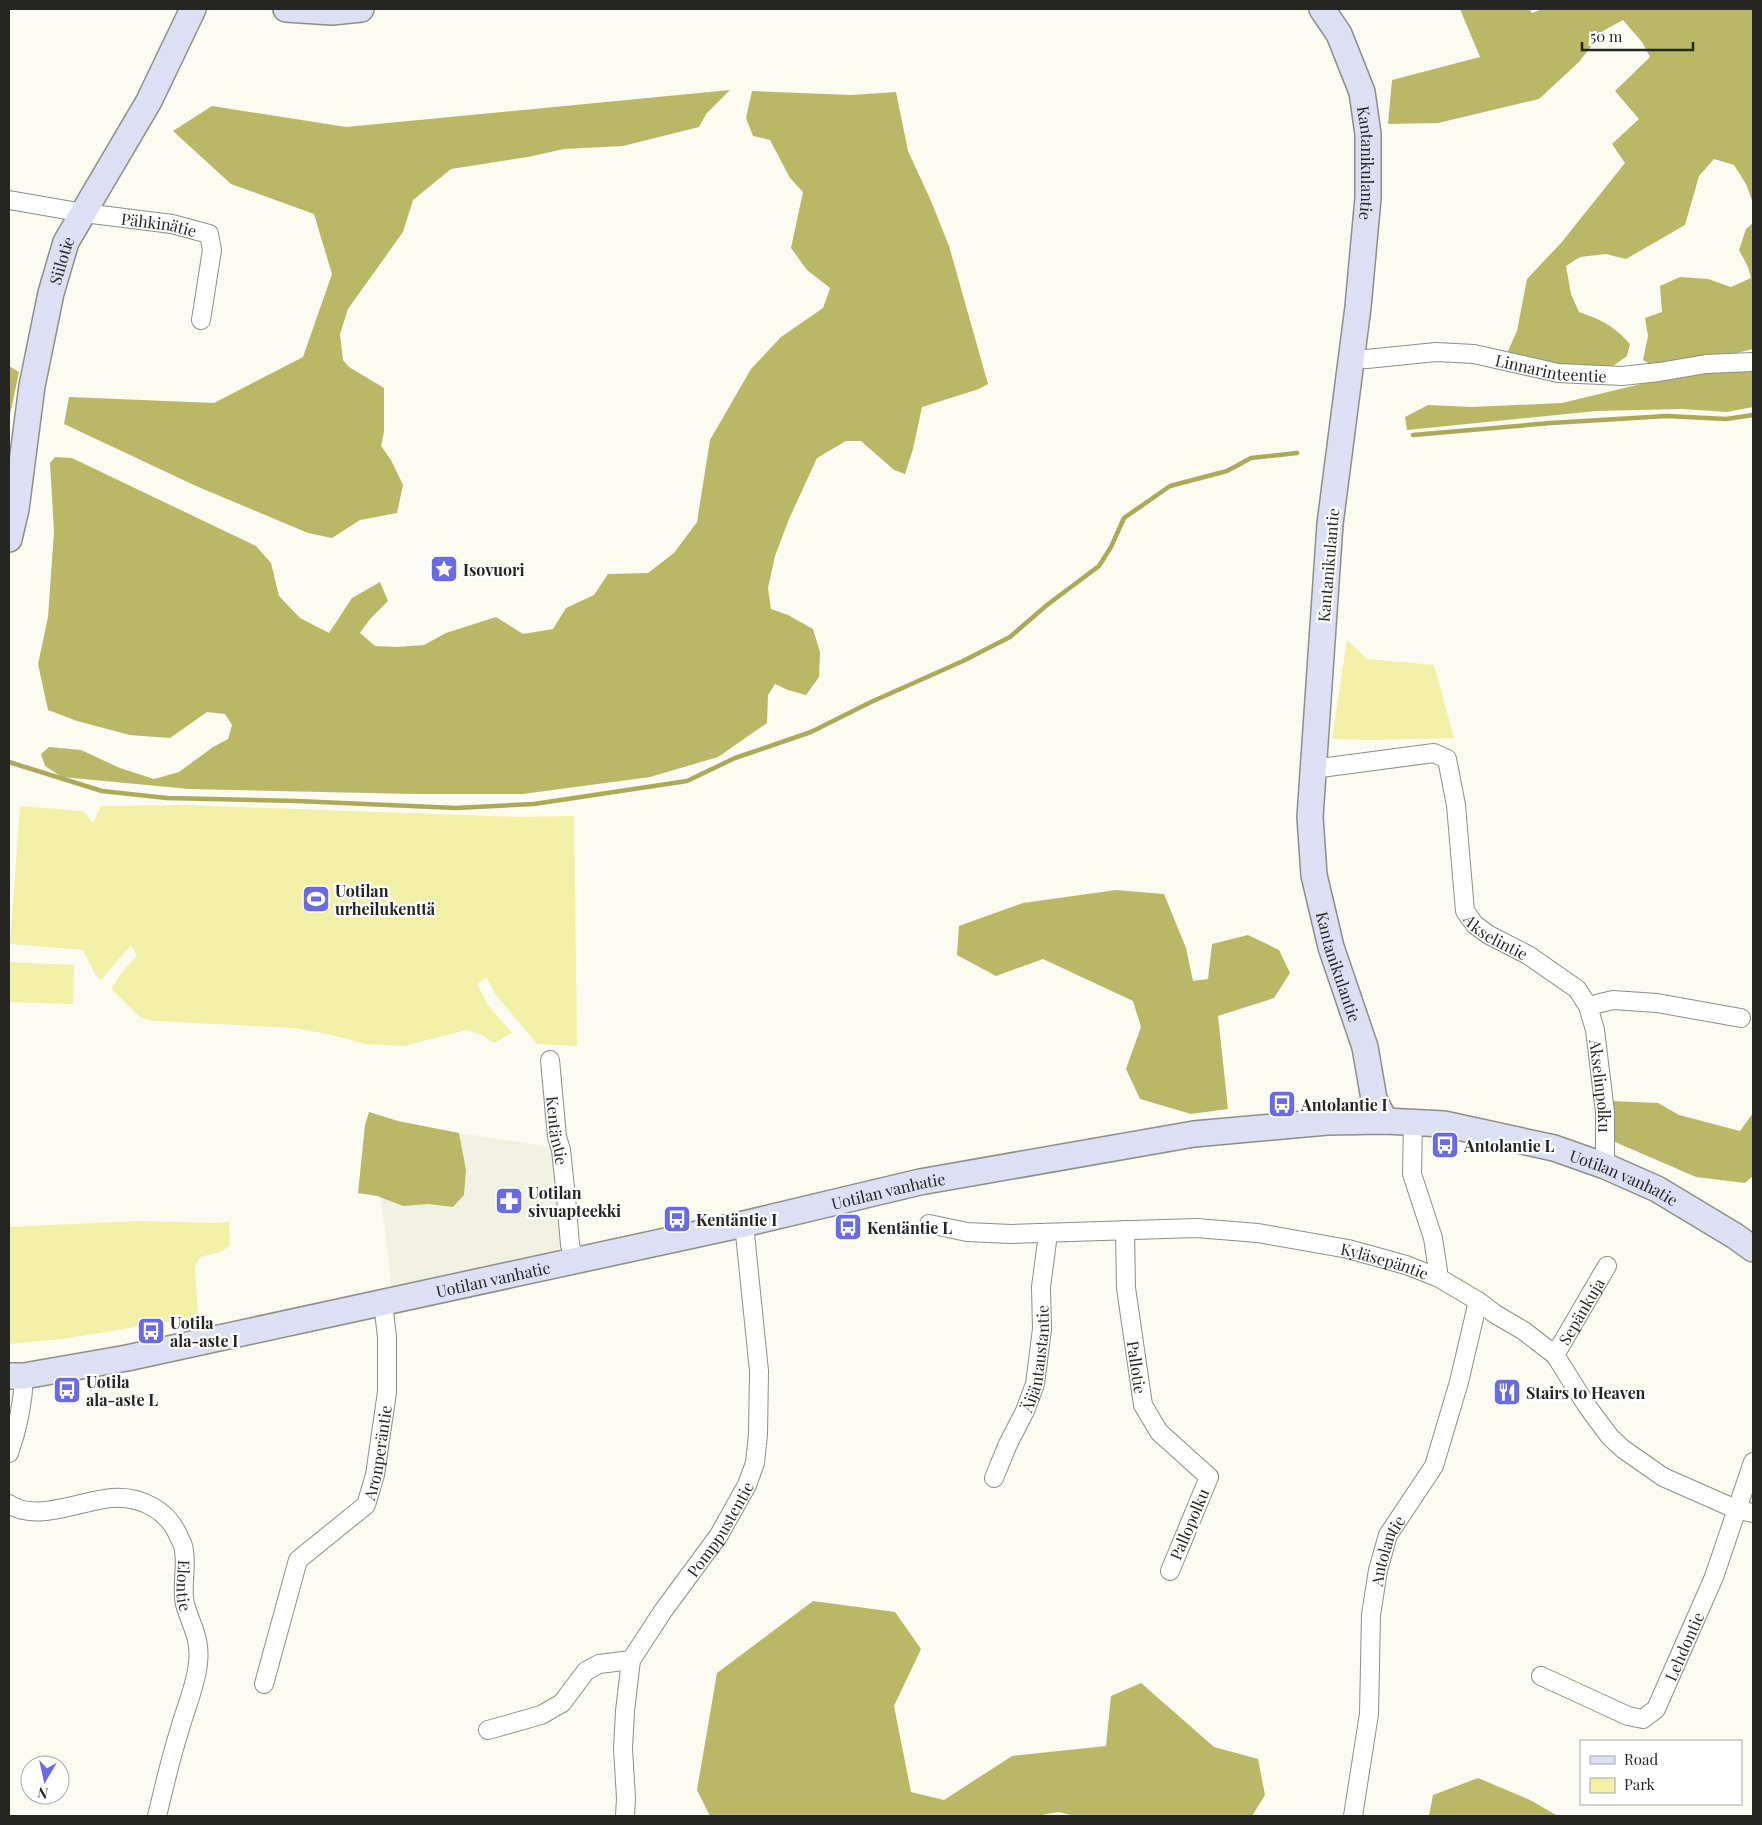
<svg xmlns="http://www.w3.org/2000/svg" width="1762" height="1825" font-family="'Playfair Display',serif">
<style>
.built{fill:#f1f1e1}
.green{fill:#f1f0a6}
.forest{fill:#bab867}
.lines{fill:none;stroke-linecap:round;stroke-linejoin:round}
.stream{stroke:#aca958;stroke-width:4.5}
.street-casing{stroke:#8d8e86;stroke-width:20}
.secondary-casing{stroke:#8d8e86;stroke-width:28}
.street{stroke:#fff;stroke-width:18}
.secondary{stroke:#dddff5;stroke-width:25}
.labels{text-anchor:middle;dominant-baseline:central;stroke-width:4.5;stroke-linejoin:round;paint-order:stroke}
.street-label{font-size:16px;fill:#252522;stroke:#fff}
.poi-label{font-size:16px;font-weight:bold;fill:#252522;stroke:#fff;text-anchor:start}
</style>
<rect width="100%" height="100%" fill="#fbfbf2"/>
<path class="built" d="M 459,1133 L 552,1147 L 563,1253 L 392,1290 L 381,1198 L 403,1206 L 428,1204 L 453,1207 L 464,1195 L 466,1170 Z"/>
<g class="green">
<path d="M 1347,640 L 1367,659 L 1434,665 L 1454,738 L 1371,740 L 1332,739 Z"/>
<path d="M 181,805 L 520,817 L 574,816 L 577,1046 L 537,1044 L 496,995 L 486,977 L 477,984 L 488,1005 L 512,1033 L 494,1043 L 482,1035 L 466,1030 L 404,1046 L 366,1044 L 332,1035 L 295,1028 L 154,1021 L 141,1018 L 111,989 L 122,972 L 137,956 L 131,945 L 101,980 L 95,974 L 83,950 L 10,944 L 20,806 L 83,811 L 93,823 L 101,806 Z"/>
<path d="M 9,962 L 74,965 L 73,1004 L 9,1002 Z"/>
<path d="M 139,1221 L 210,1223 L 229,1222 L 230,1245 L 221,1252 L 200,1257 L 195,1267 L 198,1317 L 62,1339 L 9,1344 L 9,1227 Z"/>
</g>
<g class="forest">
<path d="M 1460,9 L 1529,9 L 1532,13 L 1540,10 L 1541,9 L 1753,9 L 1753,203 L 1746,184 L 1734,165 L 1714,159 L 1699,176 L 1685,225 L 1626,259 L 1606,254 L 1580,257 L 1566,266 L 1571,294 L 1579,312 C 1602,320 1614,326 1630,344 L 1627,356 L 1613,366 L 1544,372 L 1503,362 L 1517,331 L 1527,279 L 1561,243 L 1625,163 L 1612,144 L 1639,119 L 1615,91 L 1650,57 L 1642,42 L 1623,20 L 1603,31 L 1579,62 L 1539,99 L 1438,123 L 1388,124 L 1392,80 L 1480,57 Z"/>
<path d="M 730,90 L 706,114 L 699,127 L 623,146 L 564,149 L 528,157 L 451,169 L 413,200 L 403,232 L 348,309 L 340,334 L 343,360 L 349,367 L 384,388 L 384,432 L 381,446 L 391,460 L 403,485 L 397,513 L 360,520 L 332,538 L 308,533 L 196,486 L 64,424 L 69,397 L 214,403 L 303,357 L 332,274 L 314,214 L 231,184 L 173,131 L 212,106 L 346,127 Z"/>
<path d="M 752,91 L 851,95 L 896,92 L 908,151 L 931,201 L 949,246 L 988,384 L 979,389 L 922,407 L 913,449 L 905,474 L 894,470 L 861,441 L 846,441 L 817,458 L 789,519 L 775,556 L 768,588 L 771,609 L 788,615 L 813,629 L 820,652 L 819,677 L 806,695 L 788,690 L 775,684 L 768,695 L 767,723 L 718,757 L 650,777 L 523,794 L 414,794 L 189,789 L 62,777 L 45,766 L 41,754 L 49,747 L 81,750 L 120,768 L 154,779 L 179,772 L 213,747 L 228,739 L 232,725 L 225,714 L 207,712 L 170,738 L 130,735 L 77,721 L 48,710 L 38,664 L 48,617 L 54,531 L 50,463 L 55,457 L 72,458 L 256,546 L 271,563 L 279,596 L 300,618 L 329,633 L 352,598 L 380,582 L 388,601 L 370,619 L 360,633 L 375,646 L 397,647 L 424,645 L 446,633 L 496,617 L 523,634 L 553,629 L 566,608 L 594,595 L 608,574 L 648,573 L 674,553 L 697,522 L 710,440 L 751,369 L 781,337 L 823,308 L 830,288 L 807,270 L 791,248 L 803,192 L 790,178 L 770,140 L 753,136 L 746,118 Z"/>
<path d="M 1753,223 L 1753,349 L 1696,363 L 1653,366 L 1643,360 L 1648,336 L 1645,318 L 1662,312 L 1660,286 L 1680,277 L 1708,279 L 1731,287 L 1751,278 L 1748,267 L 1739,250 L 1746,229 Z"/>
<path d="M 1753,364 L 1753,407 L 1727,412 L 1682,409 L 1596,411 L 1407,430 L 1405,417 L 1428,405 L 1472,407 L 1562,403 L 1649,382 L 1738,369 Z"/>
<path d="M 9,366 L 19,372 L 9,420 Z"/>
<path d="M 1116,890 L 1164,894 L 1186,948 L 1193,981 L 1208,979 L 1212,944 L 1248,935 L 1279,950 L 1290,973 L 1274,998 L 1218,1016 L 1228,1109 L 1191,1114 L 1140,1099 L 1126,1069 L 1141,1027 L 1133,1001 L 1043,959 L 996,976 L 957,955 L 959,926 L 1023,903 Z"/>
<path d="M 1612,1101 L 1658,1103 L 1679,1115 L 1740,1131 L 1753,1113 L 1753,1176 L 1745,1183 L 1696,1177 L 1615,1142 Z"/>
<path d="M 369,1112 L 398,1121 L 459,1133 L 466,1170 L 464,1195 L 453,1207 L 428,1204 L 403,1206 L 377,1196 L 358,1193 L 365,1125 Z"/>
<path d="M 813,1601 L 895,1612 L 921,1649 L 894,1706 L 911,1792 L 944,1800 L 1012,1756 L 1106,1746 L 1111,1696 L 1141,1683 L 1214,1747 L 1258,1759 L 1265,1795 L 1252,1816 L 1074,1816 L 1059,1812 L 1036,1816 L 710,1816 L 697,1790 L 717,1673 Z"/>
<path d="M 1478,1778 L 1530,1800 L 1558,1816 L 1429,1816 L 1433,1795 Z"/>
</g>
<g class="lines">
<g class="stream">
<path d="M 1413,435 L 1551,423 L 1667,416 L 1726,419 L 1753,415"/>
<path d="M 9,762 L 102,791 L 167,798 L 297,801 L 456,808 L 534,804 L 687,781 L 735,758 L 811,732 L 871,702 L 963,661 L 1010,637 L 1047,605 L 1099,566 L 1111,547 L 1124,518 L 1170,486 L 1227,471 L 1251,458 L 1297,453"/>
</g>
<g class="street-casing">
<g id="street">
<path id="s1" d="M 9,200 L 84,213 L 172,224 L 209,234 L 212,250 L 201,320"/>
<path id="s2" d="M 1351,358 L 1367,359 L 1436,352 L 1474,354 L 1558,373 L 1622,376 L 1659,372 L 1706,364 L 1753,362"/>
<path id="s3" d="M 1313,769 L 1434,753 L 1447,759 L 1456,805 L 1465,911 L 1475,925 L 1489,935 L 1528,955 L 1577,989 L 1588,1006 L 1595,1030 L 1605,1112 L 1605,1166"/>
<path d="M 1588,1006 L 1613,1000 L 1657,1003 L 1741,1018"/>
<path id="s4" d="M 550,1060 L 557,1137 L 561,1150 L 566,1197 L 570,1245 L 575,1260"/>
<path d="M 1413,1122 L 1412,1174 L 1433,1238 L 1439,1278"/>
<path id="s5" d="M 929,1224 L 967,1232 L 1011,1234 L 1196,1228 L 1258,1233 L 1348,1249 L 1406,1265 L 1439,1278 L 1478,1301 L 1495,1314 L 1524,1331 L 1555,1355 L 1587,1406 L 1610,1437 L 1623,1449 L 1663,1477 L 1738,1510 L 1753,1513"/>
<path id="s6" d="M 1125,1230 L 1126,1288 L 1143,1405 L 1159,1432 L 1209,1477 L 1170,1571"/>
<path id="s7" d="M 1555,1355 L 1607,1266"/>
<path d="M 9,1453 C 18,1428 23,1402 24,1376"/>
<path id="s8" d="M 994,1478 L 1008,1444 L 1025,1411 L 1035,1384 L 1042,1329 L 1041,1287 L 1048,1234"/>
<path id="s9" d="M 9,1504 C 35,1523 83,1500 112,1498 C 141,1496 168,1510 179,1537 C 181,1541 184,1546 184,1551 C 187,1568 181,1587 185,1604 C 191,1626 201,1638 198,1663 C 196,1686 185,1709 179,1732 C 170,1760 164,1788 157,1816"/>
<path id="s10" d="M 1541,1676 L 1628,1716 L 1643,1719 L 1656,1709 L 1714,1577 L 1753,1462"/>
<path id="s11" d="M 264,1684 L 298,1560 L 366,1505 L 375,1475 L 387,1392 L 387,1337 L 383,1303"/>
<path d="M 488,1730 L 541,1715 L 562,1703 L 586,1671 L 599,1664 L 631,1660"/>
<path id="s12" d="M 625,1816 L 626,1798 L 623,1749 L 625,1711 L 631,1660 L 663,1611 L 719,1535 L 747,1485 L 755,1463 L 758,1434 L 759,1371 L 744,1224"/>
<path id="s13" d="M 1353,1816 L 1369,1714 L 1371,1615 L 1378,1570 L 1388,1535 L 1434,1466 L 1459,1382 L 1478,1301"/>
</g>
</g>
<g class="secondary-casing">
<g id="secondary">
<path d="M 286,9 L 332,12 L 361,9"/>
<path id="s14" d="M 1322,9 L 1339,34 L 1362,92 L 1368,134 L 1368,198 L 1358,307 L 1330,524 L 1310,817 L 1314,875 L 1331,947 L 1365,1047 L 1374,1099 L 1385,1121"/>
<path id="s15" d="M 9,539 L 16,509 L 32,386 L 51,293 L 66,242 L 149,101 L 193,9"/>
<path id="s16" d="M 9,1376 L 24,1376 L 127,1358 L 744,1224 L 920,1182 L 1194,1134 L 1327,1122 L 1385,1121 L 1444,1124 L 1554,1148 L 1605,1166 L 1657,1189 L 1735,1236 L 1753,1249"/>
</g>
</g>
<use href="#street" class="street"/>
<use href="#secondary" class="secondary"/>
</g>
<defs>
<g id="sight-square" transform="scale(1.4375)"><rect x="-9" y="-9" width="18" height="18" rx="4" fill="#696be5" stroke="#fff"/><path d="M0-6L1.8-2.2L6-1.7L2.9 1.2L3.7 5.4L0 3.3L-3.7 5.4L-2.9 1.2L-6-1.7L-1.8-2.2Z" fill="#fff"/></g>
<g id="stadium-square" transform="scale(1.4375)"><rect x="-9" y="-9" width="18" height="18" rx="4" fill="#696be5" stroke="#fff"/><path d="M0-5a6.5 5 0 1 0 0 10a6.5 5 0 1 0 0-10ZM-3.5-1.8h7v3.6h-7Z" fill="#fff"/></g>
<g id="bus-square" transform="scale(1.4375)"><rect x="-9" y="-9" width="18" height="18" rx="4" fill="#696be5" stroke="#fff"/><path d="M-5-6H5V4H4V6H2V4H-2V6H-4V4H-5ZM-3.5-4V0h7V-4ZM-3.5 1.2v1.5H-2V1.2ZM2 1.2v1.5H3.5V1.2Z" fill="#fff"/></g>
<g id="pharmacy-square" transform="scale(1.4375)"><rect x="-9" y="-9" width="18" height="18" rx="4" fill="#696be5" stroke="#fff"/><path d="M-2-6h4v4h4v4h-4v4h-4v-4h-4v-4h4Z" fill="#fff"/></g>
<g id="restaurant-square" transform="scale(1.4375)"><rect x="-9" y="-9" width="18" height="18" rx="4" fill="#696be5" stroke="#fff"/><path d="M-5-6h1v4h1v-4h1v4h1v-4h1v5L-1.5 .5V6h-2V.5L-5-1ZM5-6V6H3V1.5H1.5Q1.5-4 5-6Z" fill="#fff"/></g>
</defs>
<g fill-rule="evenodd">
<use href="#sight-square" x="444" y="569"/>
<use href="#stadium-square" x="316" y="899"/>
<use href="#bus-square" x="1282" y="1104"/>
<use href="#bus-square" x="1445" y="1145"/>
<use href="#pharmacy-square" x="509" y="1201"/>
<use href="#bus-square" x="677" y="1219"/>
<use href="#bus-square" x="848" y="1227"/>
<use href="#bus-square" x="151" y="1331"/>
<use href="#bus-square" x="67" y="1390"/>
<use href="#restaurant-square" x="1507" y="1392"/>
</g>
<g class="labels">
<g class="street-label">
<text stroke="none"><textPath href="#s14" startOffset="164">Kantanikulantie</textPath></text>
<text stroke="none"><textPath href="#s1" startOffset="152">Pähkinätie</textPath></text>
<text stroke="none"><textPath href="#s15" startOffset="284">Siilotie</textPath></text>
<text stroke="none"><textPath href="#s2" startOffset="202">Linnarinteentie</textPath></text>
<text transform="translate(1328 565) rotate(-85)">Kantanikulantie</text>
<text stroke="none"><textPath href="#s3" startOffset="331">Akselintie</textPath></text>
<text stroke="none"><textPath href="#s14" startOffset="974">Kantanikulantie</textPath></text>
<text stroke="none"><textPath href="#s3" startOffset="529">Akselinpolku</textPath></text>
<text stroke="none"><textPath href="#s4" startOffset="71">Kentäntie</textPath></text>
<text stroke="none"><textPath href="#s16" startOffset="1649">Uotilan vanhatie</textPath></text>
<text stroke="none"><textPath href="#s16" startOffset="899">Uotilan vanhatie</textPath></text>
<text stroke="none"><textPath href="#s5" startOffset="460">Kyläsepäntie</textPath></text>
<text stroke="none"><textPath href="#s16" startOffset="494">Uotilan vanhatie</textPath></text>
<text stroke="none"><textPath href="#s7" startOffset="51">Sepänkuja</textPath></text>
<text stroke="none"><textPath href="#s8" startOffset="128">Äijäntaustantie</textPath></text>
<text stroke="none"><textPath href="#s6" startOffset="138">Pallotie</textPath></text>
<text stroke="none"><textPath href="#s11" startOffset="270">Aronperäntie</textPath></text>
<text transform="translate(1189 1524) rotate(-67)">Pallopolku</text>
<text stroke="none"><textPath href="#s12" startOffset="315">Pomppustentie</textPath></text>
<text stroke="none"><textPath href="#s13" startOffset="269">Antolantie</textPath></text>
<text stroke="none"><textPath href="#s9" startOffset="238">Elontie</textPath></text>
<text stroke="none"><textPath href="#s10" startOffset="196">Lehdontie</textPath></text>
</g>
<g class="poi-label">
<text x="463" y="569">Isovuori</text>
<text x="335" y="890">Uotilan<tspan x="335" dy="18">urheilukenttä</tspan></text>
<text x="1301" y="1104">Antolantie I</text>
<text x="1464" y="1145">Antolantie L</text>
<text x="528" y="1192">Uotilan<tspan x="528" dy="18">sivuapteekki</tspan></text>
<text x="696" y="1219">Kentäntie I</text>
<text x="867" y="1227">Kentäntie L</text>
<text x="170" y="1322">Uotila<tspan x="170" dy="18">ala-aste I</tspan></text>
<text x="86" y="1381">Uotila<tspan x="86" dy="18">ala-aste L</tspan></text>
<text x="1526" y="1392">Stairs to Heaven</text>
</g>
</g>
<rect width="1762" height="1825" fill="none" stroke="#252522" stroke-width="20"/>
<rect x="1580" y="1740" width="162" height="65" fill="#ffffff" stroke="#a8a8a7"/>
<rect x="1590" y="1756" width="25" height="8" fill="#dddff5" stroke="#a8a8a7"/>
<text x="1624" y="1765" font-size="15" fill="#252522">Road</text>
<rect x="1590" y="1778" width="25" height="15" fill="#f1f0a6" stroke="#a8a8a7"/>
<text x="1624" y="1790" font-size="15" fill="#252522">Park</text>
<g transform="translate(45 1780) rotate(189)"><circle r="24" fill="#ffffff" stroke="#a8a8a7"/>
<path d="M0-4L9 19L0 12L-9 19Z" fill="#696be5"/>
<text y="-8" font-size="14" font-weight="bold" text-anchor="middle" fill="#252522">N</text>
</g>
<path d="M1582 42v8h111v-8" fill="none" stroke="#252522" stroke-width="2.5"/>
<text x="1590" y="42" font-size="15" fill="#252522" stroke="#ffffff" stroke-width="4" paint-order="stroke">50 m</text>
</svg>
